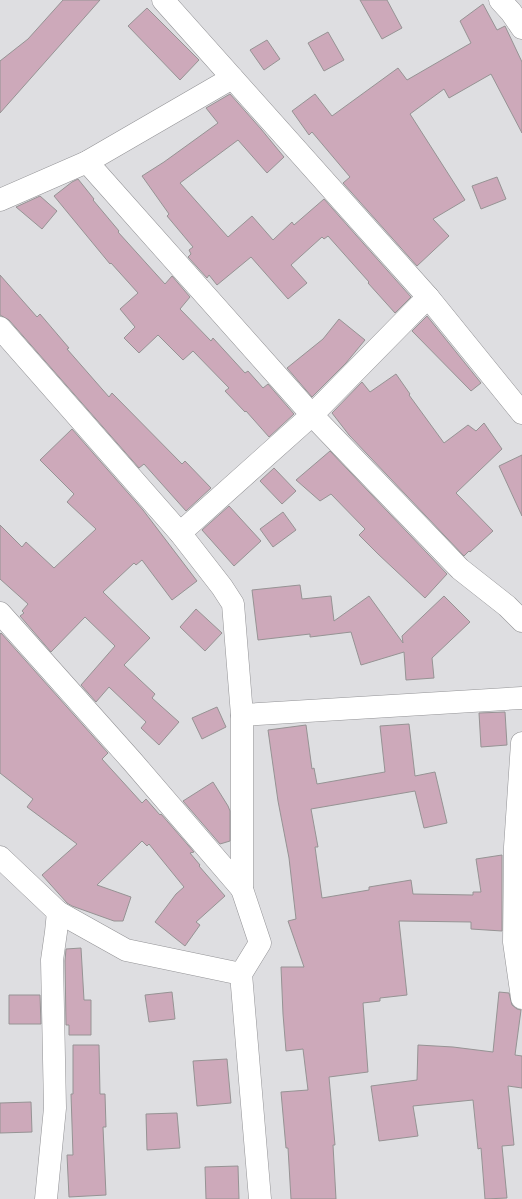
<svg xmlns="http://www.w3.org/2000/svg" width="522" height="1199" font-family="'Roboto Condensed',sans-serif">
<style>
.building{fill:#cda9ba;stroke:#969394}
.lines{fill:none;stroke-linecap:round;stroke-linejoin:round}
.minor-casing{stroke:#939396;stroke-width:23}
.minor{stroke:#fff;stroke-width:22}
</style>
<rect width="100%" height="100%" fill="#dedee1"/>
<g class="building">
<path d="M 63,0 L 100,0 L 0,113 L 0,61 L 28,39 Z"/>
<path d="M 360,0 L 387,0 L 402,28 L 382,39 Z"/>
<path d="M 483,4 L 497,30 L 505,26 L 522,62 L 522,133 L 491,74 L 449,98 L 444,89 L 410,114 L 465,200 L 433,219 L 449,236 L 417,266 L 343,183 L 350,177 L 312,132 L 309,135 L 292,111 L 315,94 L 332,116 L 398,68 L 407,80 L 471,43 L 460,21 Z"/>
<path d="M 147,8 L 199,60 L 180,80 L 128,26 Z"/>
<path d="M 328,32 L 344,60 L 324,71 L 308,43 Z"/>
<path d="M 267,40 L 280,59 L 264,70 L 250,50 Z"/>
<path d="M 230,94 L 261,129 L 284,157 L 267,173 L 238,140 L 180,183 L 228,237 L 252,216 L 273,240 L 292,222 L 294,225 L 324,199 L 411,297 L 395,313 L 368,283 L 369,282 L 328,236 L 324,239 L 322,237 L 291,265 L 307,283 L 288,299 L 251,257 L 217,285 L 209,275 L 207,278 L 188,257 L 191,254 L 189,250 L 193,247 L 167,216 L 169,214 L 142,176 L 164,162 L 218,123 L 206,108 Z"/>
<path d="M 497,177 L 506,199 L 481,209 L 472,186 Z"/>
<path d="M 78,179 L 94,199 L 93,200 L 119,231 L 118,232 L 165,284 L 172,276 L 190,297 L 180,309 L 211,341 L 213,338 L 245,373 L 248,371 L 263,388 L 268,384 L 294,414 L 269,437 L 246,411 L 245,412 L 225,391 L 229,388 L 193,351 L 183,360 L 158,335 L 139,353 L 124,338 L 135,327 L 120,309 L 138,293 L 111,263 L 110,264 L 54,196 L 72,182 Z"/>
<path d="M 40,196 L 57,211 L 42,229 L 16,207 Z"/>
<path d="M 0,275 L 37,317 L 40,314 L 69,348 L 67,349 L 109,397 L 112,393 L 182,464 L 185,461 L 211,488 L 186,511 L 144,464 L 139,468 L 9,320 L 0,315 Z"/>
<path d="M 427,316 L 481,383 L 471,391 L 412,331 Z"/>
<path d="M 339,319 L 365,340 L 346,363 L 312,397 L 287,368 L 323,339 Z"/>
<path d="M 396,374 L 410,394 L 409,395 L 444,443 L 468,425 L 476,431 L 484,423 L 502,449 L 456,493 L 493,531 L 470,552 L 469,551 L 464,556 L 349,435 L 332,413 L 362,382 L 370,392 Z"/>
<path d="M 72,429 L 143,510 L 197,581 L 172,600 L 142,560 L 136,565 L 134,563 L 103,592 L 150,638 L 124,665 L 155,694 L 152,698 L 179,722 L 159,745 L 141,728 L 146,722 L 109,687 L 96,702 L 81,685 L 115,646 L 85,617 L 51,652 L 20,616 L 24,613 L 22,611 L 28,604 L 0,579 L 0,525 L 22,547 L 26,542 L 54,568 L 96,529 L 67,502 L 74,494 L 40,460 Z"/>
<path d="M 330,451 L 447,574 L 425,598 L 378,554 L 359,535 L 365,529 L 331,494 L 320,501 L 296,480 Z"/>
<path d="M 522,455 L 522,516 L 499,466 Z"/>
<path d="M 274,468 L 296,491 L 282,504 L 260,481 Z"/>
<path d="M 229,506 L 261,541 L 234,566 L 202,530 Z"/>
<path d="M 283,512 L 296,530 L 273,547 L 260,529 Z"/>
<path d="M 300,585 L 302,599 L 331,596 L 334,621 L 369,596 L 403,643 L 402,636 L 444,596 L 470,622 L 432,658 L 434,678 L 406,680 L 404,652 L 361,665 L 351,632 L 310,637 L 310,634 L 258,640 L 252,590 Z"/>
<path d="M 196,609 L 222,633 L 205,651 L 180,627 Z"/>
<path d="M 1,633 L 108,753 L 102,759 L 142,803 L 146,799 L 160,815 L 161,814 L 194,852 L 190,853 L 200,865 L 199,866 L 225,896 L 196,922 L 200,925 L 185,946 L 155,922 L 176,894 L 184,887 L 149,844 L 147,846 L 142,841 L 97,885 L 131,897 L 123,921 L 114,921 L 72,906 L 67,903 L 42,875 L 77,844 L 27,807 L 33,799 L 0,773 L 0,634 Z"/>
<path d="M 217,707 L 226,727 L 202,739 L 192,718 Z"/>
<path d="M 505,712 L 507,745 L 481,747 L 479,713 Z"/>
<path d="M 409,724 L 415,776 L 435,772 L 447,823 L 424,828 L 415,791 L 311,809 L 318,847 L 315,847 L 322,898 L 369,890 L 369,887 L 411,880 L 413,894 L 473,895 L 473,892 L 481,892 L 476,859 L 502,855 L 502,931 L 471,929 L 471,922 L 399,921 L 407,995 L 380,998 L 380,1001 L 363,1003 L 368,1072 L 329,1077 L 335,1145 L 333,1145 L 336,1199 L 291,1199 L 288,1148 L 286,1148 L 281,1092 L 308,1090 L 303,1049 L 286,1051 L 283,1014 L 281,967 L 304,967 L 288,921 L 296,919 L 289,858 L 278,801 L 268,730 L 306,725 L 312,769 L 314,768 L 317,784 L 385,772 L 380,726 Z"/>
<path d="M 213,782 L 228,806 L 230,811 L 230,841 L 220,844 L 183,801 Z"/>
<path d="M 81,948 L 84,1000 L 91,1000 L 91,1035 L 69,1035 L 69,1025 L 66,1025 L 65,961 L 66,949 Z"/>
<path d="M 172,992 L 175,1019 L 149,1022 L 145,995 Z"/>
<path d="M 499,992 L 509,993 L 512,1005 L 517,1009 L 521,1010 L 515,1055 L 522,1056 L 522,1088 L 508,1086 L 514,1145 L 502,1146 L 507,1198 L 485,1199 L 481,1148 L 478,1149 L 473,1100 L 413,1106 L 418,1136 L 379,1141 L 371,1086 L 417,1080 L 418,1045 L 453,1047 L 493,1052 Z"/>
<path d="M 9,995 L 40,995 L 41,1024 L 9,1024 Z"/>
<path d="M 73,1045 L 99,1045 L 100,1094 L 105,1094 L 106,1127 L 103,1127 L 106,1195 L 69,1197 L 67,1155 L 73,1155 L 71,1094 L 73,1094 Z"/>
<path d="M 227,1059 L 231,1103 L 197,1106 L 193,1061 Z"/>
<path d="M 31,1102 L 32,1132 L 0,1133 L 0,1103 Z"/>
<path d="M 177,1113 L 180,1148 L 147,1150 L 146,1114 Z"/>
<path d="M 238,1166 L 239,1199 L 206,1199 L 205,1167 Z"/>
</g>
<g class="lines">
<g class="minor-casing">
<g id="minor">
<path d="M 163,0 L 428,297 L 522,413"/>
<path d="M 500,0 L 511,12 L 522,28"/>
<path d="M 87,162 L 312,415 L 460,569 L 507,606 L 522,621"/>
<path d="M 0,200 L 87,162 L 232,78"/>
<path d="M 0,328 L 180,533 L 222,587 L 233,604 L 242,715 L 242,889 L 260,943 L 241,974 L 260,1199"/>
<path d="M 180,533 L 312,415 L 428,297"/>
<path d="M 0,613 L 132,761 L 242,889"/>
<path d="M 242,715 L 522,698"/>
<path d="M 522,743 L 515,847 L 514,942 L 522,998"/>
<path d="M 0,857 L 58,912 L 126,950 L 241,974"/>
<path d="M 46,1199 L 55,1108 L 52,960 L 56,932 L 58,912"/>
</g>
</g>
<use href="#minor" class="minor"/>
</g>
</svg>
